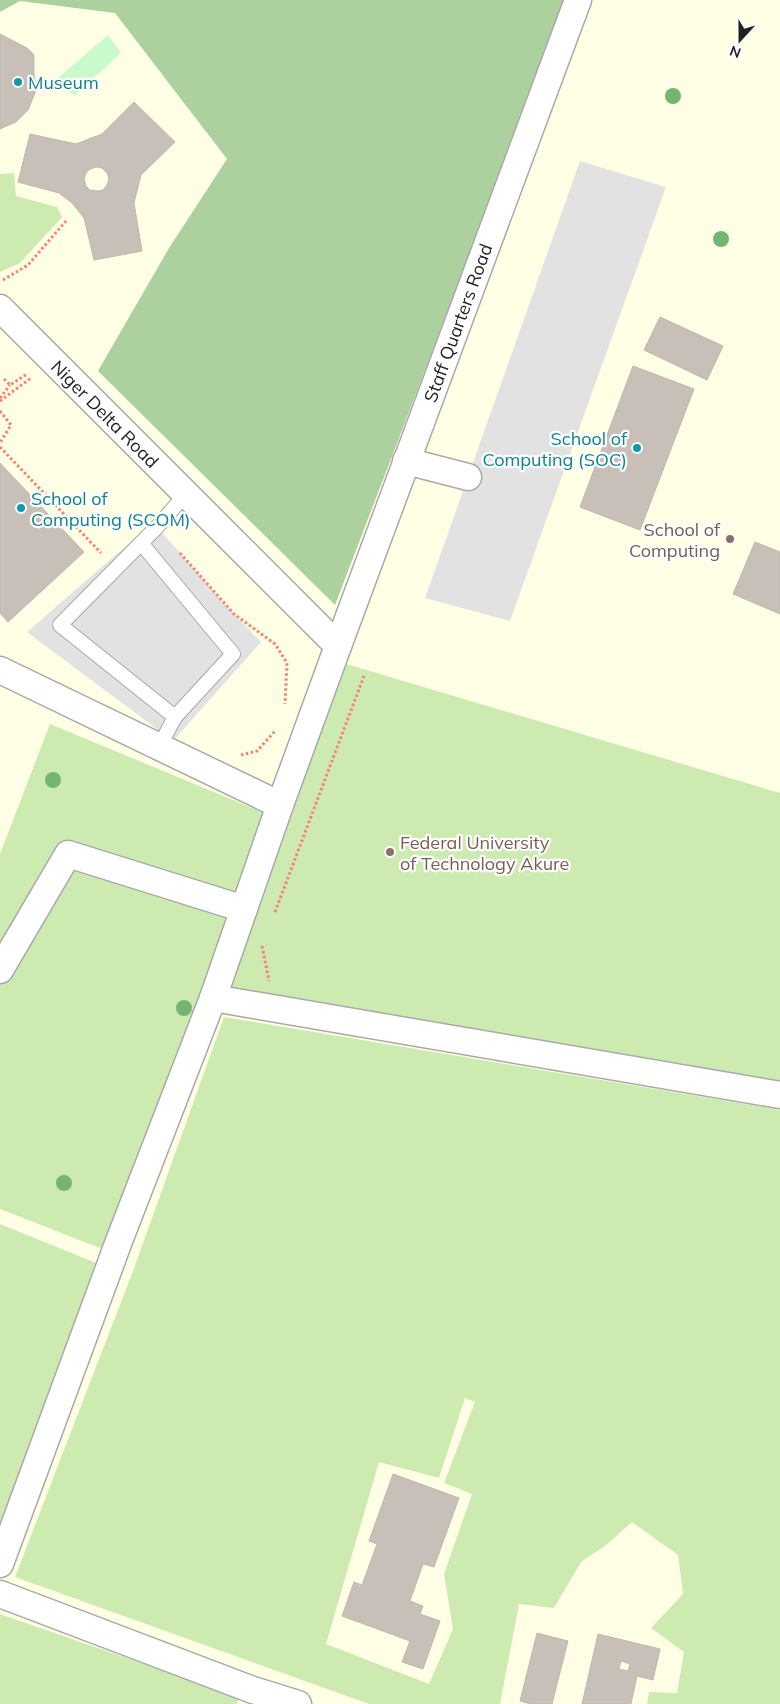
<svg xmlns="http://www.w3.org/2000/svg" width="780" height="1704" font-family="Mulish,sans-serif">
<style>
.education{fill:#ffffe5}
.grass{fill:#cdebb0;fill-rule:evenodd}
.forest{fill:#add19e}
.park{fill:#c8facc}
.parking{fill:#e2e2e2}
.building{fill:#c7bfb8;stroke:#c4b6ab;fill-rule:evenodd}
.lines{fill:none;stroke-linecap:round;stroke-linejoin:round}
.lane-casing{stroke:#a9a9a9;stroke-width:16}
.street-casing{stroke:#a9a9a9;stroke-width:29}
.path{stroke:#fa8072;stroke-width:3;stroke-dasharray:2.5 2.5;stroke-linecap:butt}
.lane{stroke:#fff;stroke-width:14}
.street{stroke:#fff;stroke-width:26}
.tree{fill:#74b475}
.culture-dot{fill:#0f9aa8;stroke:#fff;stroke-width:2}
.education-dot{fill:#8d6e63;stroke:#fff;stroke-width:2}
.labels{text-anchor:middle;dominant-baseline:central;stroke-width:4.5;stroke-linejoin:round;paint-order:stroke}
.culture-label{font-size:18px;fill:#0d838f;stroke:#fff;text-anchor:start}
.street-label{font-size:18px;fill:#222;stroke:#fff}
.education-label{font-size:18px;fill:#785e54;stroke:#fff;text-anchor:end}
</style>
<rect width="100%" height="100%" fill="#f2efe9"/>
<rect class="education" x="0" y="0" width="780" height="1704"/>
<g class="grass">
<path d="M 14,173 L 16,196 L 57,207 L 62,217 L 20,263 L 0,272 L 0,174 Z"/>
<path d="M 333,660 L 780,793 L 780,1085 L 219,999 Z"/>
<path d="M 50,724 L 267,814 L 105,1250 L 0,1209 L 0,854 Z"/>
<path d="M 224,1017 L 780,1110 L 780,1704 L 647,1704 L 649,1692 L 677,1693 L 684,1652 L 651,1628 L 683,1594 L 678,1555 L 632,1522 L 605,1546 L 581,1562 L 554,1608 L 519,1604 L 500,1704 L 369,1704 L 15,1577 L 133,1271 ZM 465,1398 L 475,1402 L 444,1483 L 472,1494 L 444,1574 L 453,1629 L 429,1684 L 326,1644 L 379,1462 L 439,1478 Z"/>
<path d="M 0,1224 L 96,1263 L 0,1532 Z"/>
<path d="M 0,1614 L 239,1697 L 237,1704 L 0,1704 Z"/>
</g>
<path class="forest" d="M 0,0 L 567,0 L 335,605 L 98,371 L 169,248 L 227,159 L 115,13 L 20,1 L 0,12 Z"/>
<path class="park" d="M 108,35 L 121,53 L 74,96 L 58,78 Z"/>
<g class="parking">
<path d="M 580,161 L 666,187 L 510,621 L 425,598 Z"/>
<path d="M 149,526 L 157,527 L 234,614 L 261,642 L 173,741 L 27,632 Z"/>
</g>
<g class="building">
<path d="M 0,34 L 27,48 L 34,55 L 34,76 L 37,88 L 28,110 L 16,122 L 0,129 Z"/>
<path d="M 134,102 L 175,142 L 141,175 L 134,203 L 142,251 L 94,260 L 84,218 L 72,203 L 59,193 L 18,182 L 30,134 L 76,144 L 102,134 ZM 96,167 L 102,168 L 107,173 L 109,179 L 107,185 L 103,190 L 97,191 L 90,190 L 86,186 L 84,179 L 86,173 L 90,169 Z"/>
<path d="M 660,317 L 723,346 L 707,380 L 644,350 Z"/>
<path d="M 633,366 L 694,389 L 640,530 L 580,507 Z"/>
<path d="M 0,463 L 84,552 L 8,622 L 0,613 Z"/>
<path d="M 755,542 L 780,552 L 780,614 L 733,594 Z"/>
<path d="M 393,1474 L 459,1498 L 434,1567 L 423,1564 L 410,1601 L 423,1606 L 420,1614 L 440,1621 L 423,1669 L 402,1662 L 410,1641 L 342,1616 L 354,1582 L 362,1585 L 377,1544 L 369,1541 Z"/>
<path d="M 537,1633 L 568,1641 L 552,1704 L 531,1704 L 520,1701 Z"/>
<path d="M 598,1634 L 660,1649 L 653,1680 L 637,1676 L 631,1704 L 582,1704 ZM 621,1661 L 630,1664 L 628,1671 L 619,1669 Z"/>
</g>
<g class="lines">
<g class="lane-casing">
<g id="lane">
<path d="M 141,543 L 233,654 L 175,717 L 159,747"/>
<path d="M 175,717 L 60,625 L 157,527 L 186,494"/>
</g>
</g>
<g class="street-casing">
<g id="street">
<path d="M 0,308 L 338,646"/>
<path d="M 406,461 L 468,477"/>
<path d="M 0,670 L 280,805"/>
<path d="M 0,970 L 68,854 L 244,909"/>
<path d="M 213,998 L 780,1095"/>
<path d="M 0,1564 L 119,1241 L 213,998 L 280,805 L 338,646 L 578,0"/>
<path d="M 0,1594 L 253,1690 L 298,1704"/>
</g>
</g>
<g class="path">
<path d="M 3,280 L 28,265 L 66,221"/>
<path d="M 4,379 L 10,385 L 27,374"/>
<path d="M 0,398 L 10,385"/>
<path d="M 0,401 L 31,378"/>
<path d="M 0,411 L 11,425 L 0,443"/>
<path d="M 0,447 L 101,553"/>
<path d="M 180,553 L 234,614 L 275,644 L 287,663 L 285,704"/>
<path d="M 241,755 L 257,751 L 275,731"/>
<path d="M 275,912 L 364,676"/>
<path d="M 262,946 L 269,981"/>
</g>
<use href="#lane" class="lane"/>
<use href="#street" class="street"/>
</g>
<g class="tree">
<circle cx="673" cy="96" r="8"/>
<circle cx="721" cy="239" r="8"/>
<circle cx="53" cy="780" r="8"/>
<circle cx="184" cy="1008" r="8"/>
<circle cx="64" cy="1183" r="8"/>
</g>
<g class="culture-dot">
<circle cx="18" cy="82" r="5"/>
<circle cx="637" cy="448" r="5"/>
<circle cx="21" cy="508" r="5"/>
</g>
<g class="education-dot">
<circle cx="730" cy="539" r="5"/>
<circle cx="390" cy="852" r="5"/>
</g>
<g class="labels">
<g class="culture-label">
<text x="28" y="82">Museum</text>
<text x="627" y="438" text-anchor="end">School of<tspan x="627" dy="21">Computing (SOC)</tspan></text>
<text x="31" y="498">School of<tspan x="31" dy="21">Computing (SCOM)</tspan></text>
</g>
<g class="street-label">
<text transform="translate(458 323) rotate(-70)">Staff Quarters Road</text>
<text transform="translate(105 414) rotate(45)">Niger Delta Road</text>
</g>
<g class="education-label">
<text x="720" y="529">School of<tspan x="720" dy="21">Computing</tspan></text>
<text x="400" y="842" text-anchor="start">Federal University<tspan x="400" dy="21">of Technology Akure</tspan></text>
</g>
</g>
<g transform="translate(740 40) rotate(201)" stroke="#ffffff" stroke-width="4" paint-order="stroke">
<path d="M0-4L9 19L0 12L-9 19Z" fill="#222222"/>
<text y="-8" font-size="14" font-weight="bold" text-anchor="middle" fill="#222222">N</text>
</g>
</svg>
